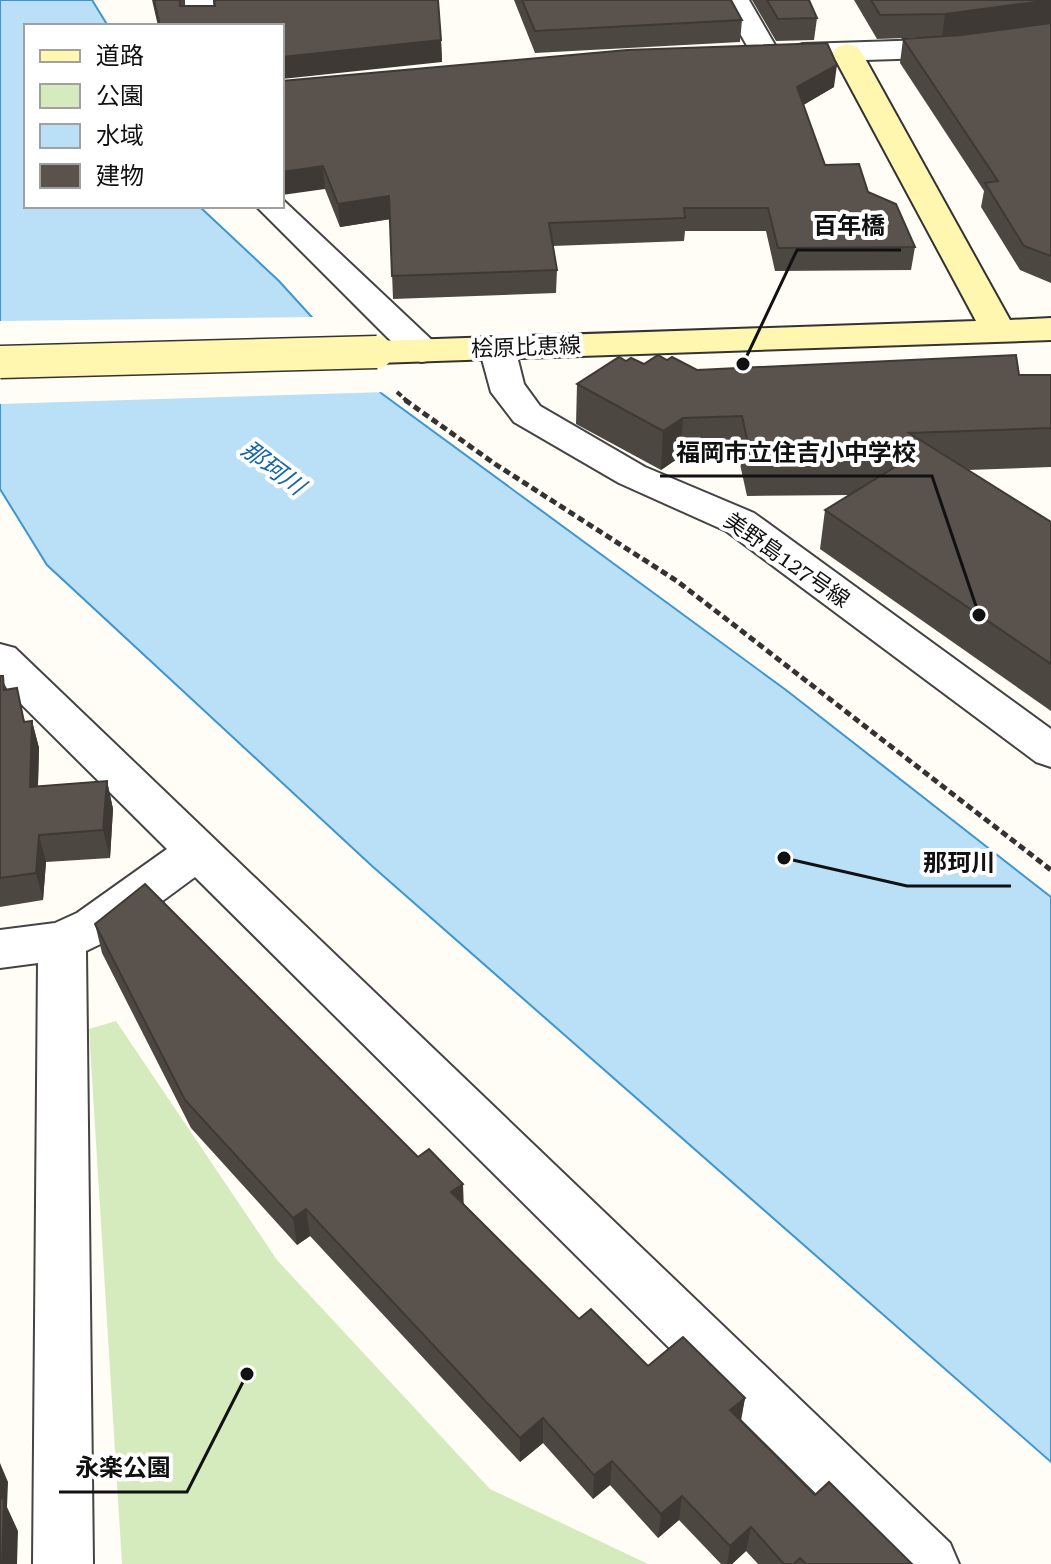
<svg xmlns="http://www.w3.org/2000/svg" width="1051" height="1564" font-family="'Roboto Serif','Noto Sans JP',serif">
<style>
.green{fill:#d5ebbd}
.water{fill:#b9e0f7;stroke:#3f96cf;stroke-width:2}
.pier{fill:#fffdf5}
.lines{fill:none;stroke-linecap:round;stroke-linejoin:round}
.street-casing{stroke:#444;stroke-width:4}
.secondary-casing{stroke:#333;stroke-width:4}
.path-far1{stroke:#333;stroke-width:4;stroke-dasharray:6 3;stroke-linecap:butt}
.path{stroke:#333;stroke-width:5;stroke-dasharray:7 4;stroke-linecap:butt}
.street{fill:#fff;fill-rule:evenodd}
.secondary{fill:#fff6b0;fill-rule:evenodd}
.secondary-bridge-casing{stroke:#333;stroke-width:35;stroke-linecap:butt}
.secondary-bridge{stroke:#fff6b0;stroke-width:32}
.wall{fill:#4d4742}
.shaded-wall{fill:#3f3936}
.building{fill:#5a524d;stroke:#3f3936;stroke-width:2}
.labels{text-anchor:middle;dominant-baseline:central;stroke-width:8;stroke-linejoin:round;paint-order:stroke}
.street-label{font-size:22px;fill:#111;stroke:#fff}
.water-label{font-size:24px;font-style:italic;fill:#1768a6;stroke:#fff}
.leader{fill:none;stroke:#111;stroke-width:3}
.callout-dot{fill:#111;stroke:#fff;stroke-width:3}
.callout-label{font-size:24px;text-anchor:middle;font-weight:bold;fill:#111;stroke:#fff;stroke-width:8;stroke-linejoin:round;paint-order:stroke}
</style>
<rect width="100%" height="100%" fill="#fffdf5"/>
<path class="green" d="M 116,1021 L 277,1260 L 490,1489 L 648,1564 L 122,1564 L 89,1029 Z"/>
<path class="water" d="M 0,0 L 92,0 L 108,26 L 26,26 L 26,206 L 199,206 L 279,281 L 381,393 L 786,690 L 1051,897 L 1051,1462 L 372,866 L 47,565 L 0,489 Z"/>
<path class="pier" d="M 315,317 L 387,392 L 0,404 L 0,321 Z"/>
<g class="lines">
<g class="street-casing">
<g id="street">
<path d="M 185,0 L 213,0 L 215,26 L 185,26 Z"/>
<path d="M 721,0 L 749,0 L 779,52 L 774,58 L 764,61 L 754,58 Z"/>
<path d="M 1051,25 L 1051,43 L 959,57 L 803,62 L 793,59 L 788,53 L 793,47 L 803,44 L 959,39 Z"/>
<path d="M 282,199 L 435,343 L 440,351 L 435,359 L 422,362 L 409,359 L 256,206 L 282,206 Z"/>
<path d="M 497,337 L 510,340 L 515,348 L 524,384 L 540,406 L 645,467 L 754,513 L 1051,729 L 1051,767 L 1036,762 L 726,531 L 619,483 L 514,422 L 491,392 L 479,348 L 484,340 Z"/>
<path d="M 0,644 L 15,648 L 950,1543 L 959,1564 L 887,1564 L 195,877 L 111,939 L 86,951 L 93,1564 L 33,1564 L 38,963 L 0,968 L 0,930 L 55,923 L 77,913 L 167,849 L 0,683 Z"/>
</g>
</g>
<g class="secondary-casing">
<path id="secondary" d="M 847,44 L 857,47 L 862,53 L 1010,320 L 1051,318 L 1051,340 L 377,363 L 364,360 L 359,352 L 364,344 L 377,341 L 976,321 L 832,53 L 837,47 Z"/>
</g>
<path class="path-far1" d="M 397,392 L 408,402"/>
<path class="path" d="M 405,400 L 495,464 L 677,581 L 1051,870"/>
<use href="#street" class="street"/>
<use href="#secondary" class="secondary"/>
<g class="secondary-bridge-casing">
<path id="secondary-bridge" d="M 0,362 L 377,352"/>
</g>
<use href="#secondary-bridge" class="secondary-bridge"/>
</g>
<g class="wall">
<path d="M 152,0 L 183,0 L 183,6 L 441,40 L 442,62 L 282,26 L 158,26 Z"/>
<path d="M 514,0 L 731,0 L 742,20 L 740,42 L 535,53 Z"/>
<path d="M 752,0 L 809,0 L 817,18 L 814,40 L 776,41 Z"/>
<path d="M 854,0 L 1051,0 L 1051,23 L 947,36 L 1051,23 L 1051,283 L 1020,270 L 981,207 L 984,191 L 900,63 L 903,39 L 934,37 L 877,39 Z"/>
<path d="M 282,81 L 834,87 L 803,105 L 825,165 L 868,192 L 915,247 L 911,270 L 775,271 L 766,231 L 685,231 L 684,241 L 553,246 L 557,270 L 556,293 L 393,299 L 390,219 L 340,227 Z"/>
<path d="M 667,360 L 697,370 L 1019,375 L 1051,375 L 1051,467 L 968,470 L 1051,522 L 1051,711 L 820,549 L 825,510 L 850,495 L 747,496 L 738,455 L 680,457 L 661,470 L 576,424 L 577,384 L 626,361 L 644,364 Z"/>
<path d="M 0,676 L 25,721 L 32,721 L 39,748 L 38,786 L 107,781 L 113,809 L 110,858 L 46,862 L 43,900 L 0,907 Z"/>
<path d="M 95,924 L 464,1204 L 579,1319 L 648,1366 L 745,1398 L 741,1421 L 815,1495 L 912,1564 L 758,1564 L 746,1551 L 732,1564 L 721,1564 L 679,1520 L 658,1538 L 610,1485 L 593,1499 L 543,1443 L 520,1462 L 310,1236 L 297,1245 L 191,1128 L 102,953 Z"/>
</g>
<g class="shaded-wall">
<path d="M 1051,0 L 1051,23 L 942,37 L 945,14 Z"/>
<path d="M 441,40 L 442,62 L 282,79 L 282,57 Z"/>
<path d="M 837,65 L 834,87 L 795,110 L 797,87 Z"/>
<path d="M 323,166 L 325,189 L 282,195 L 282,172 Z"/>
<path d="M 389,196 L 391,219 L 340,227 L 338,204 Z"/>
<path d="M 683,418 L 680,457 L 661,470 L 663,431 Z"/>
<path d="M 32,721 L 39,748 L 37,815 L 30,787 Z"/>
<path d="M 107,781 L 113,809 L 110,858 L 103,830 Z"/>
<path d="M 39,835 L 46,862 L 43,900 L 36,873 Z"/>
<path d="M 463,1184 L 464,1211 L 451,1192 Z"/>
<path d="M 306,1209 L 310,1236 L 297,1245 L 293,1218 Z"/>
<path d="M 745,1398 L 740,1423 L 730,1410 Z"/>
<path d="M 543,1418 L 543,1443 L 520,1462 L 520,1438 Z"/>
<path d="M 612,1461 L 610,1485 L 593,1499 L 594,1475 Z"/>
<path d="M 0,1463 L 8,1482 L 7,1507 L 18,1531 L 17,1564 L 2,1564 L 0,1518 Z"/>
<path d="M 682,1496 L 679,1520 L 658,1538 L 661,1514 Z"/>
<path d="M 751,1527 L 746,1551 L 732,1564 L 727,1564 L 730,1546 Z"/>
</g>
<g class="building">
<path d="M 154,0 L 180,0 L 180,6 L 215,6 L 214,0 L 438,0 L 441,40 L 282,57 L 282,26 L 160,26 Z"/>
<path d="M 522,0 L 731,0 L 742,20 L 535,31 Z"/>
<path d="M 767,0 L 809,0 L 817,18 L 778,19 Z"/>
<path d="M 871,0 L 1051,0 L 945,14 L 880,15 Z"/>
<path d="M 1051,23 L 1051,256 L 1024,246 L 985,183 L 998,181 L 903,39 L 962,35 Z"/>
<path d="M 827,43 L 837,65 L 797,87 L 825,165 L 859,164 L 868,192 L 896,204 L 915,247 L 778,248 L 768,208 L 684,208 L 685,218 L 549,223 L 557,270 L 392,276 L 389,196 L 338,204 L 323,166 L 282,172 L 282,81 L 627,50 Z"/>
<path d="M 658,355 L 667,360 L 672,357 L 697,370 L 1016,355 L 1019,375 L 1051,375 L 1051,428 L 909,433 L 1051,522 L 1051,664 L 825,510 L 916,454 L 751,457 L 742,416 L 683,418 L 663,431 L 577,384 L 619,357 L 626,361 L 631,358 L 644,364 Z"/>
<path d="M 0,676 L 3,676 L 4,690 L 17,688 L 24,722 L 32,721 L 30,787 L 107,781 L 103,830 L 39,835 L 36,873 L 0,878 Z"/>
<path d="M 145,884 L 418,1157 L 429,1149 L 463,1184 L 451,1192 L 579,1319 L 591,1309 L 648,1366 L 683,1337 L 745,1398 L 730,1410 L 815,1495 L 829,1482 L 912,1564 L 806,1564 L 800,1558 L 794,1564 L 784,1564 L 751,1527 L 730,1546 L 682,1496 L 661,1514 L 612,1461 L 594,1475 L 543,1418 L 520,1438 L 306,1209 L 293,1218 L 185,1100 L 95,924 Z"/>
<path d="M 4,1498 L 2,1564 L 0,1564 L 0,1499 Z"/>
</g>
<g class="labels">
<g class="street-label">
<text transform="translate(526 347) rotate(-2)">桧原比恵線</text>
<text transform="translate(787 560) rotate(35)">美野島127号線</text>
</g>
<g class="water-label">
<text transform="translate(273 468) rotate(37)">那珂川</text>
</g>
</g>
<path class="leader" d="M743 364L797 250H901M979 615L932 476H660M784 858L907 886H1011M247 1374L187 1492H59"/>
<g class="callout-dot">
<circle cx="743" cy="364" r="8"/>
<circle cx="979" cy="615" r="8"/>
<circle cx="784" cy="858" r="8"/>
<circle cx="247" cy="1374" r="8"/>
</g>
<g class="callout-label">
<text x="849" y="234">百年橋</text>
<text x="796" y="461">福岡市立住吉小中学校</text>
<text x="959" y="871">那珂川</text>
<text x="123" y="1476">永楽公園</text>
</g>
<rect x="24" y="24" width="260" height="184" fill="#ffffff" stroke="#a0a0a0" stroke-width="2"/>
<rect x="40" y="50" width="40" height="12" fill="#fff6b0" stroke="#a0a0a0" stroke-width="2"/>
<text x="96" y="64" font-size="24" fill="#111111">道路</text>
<rect x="40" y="84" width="40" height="24" fill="#d5ebbd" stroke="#a0a0a0" stroke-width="2"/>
<text x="96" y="104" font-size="24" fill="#111111">公園</text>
<rect x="40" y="124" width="40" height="24" fill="#b9e0f7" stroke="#a0a0a0" stroke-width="2"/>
<text x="96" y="144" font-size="24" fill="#111111">水域</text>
<rect x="40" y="164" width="40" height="24" fill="#5a524d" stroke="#a0a0a0" stroke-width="2"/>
<text x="96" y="184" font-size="24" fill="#111111">建物</text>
</svg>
